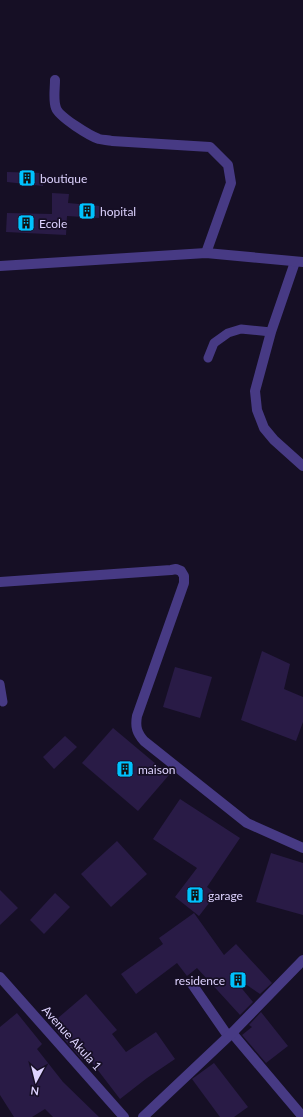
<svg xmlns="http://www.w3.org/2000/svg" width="303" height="1117" font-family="Lato,sans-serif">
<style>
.building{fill:#291b46}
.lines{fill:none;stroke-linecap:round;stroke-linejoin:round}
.lane{stroke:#473a84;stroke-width:9}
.street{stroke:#473a84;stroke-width:10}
.labels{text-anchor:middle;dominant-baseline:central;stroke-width:3.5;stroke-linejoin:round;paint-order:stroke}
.poi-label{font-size:12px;fill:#ded3ff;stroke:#160f25;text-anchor:start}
.street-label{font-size:12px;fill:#ded3ff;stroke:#160f25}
</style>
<rect width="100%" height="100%" fill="#160f25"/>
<g class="building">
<path d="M 7,172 L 44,173 L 43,186 L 7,182 Z"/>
<path d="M 52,193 L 69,194 L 68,203 L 100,206 L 99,218 L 67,216 L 66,235 L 6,232 L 7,213 L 52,214 Z"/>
<path d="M 262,651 L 290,664 L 284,689 L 303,697 L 303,722 L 296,741 L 241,720 Z"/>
<path d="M 175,667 L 212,677 L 200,718 L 163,707 Z"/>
<path d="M 113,728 L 169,775 L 138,811 L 82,763 Z"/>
<path d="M 65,736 L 77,747 L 54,769 L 43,757 Z"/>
<path d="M 180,799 L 240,838 L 207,887 L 216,894 L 199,916 L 175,897 L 197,868 L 153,839 Z"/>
<path d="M 117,841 L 147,874 L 111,907 L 81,874 Z"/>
<path d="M 271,853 L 303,863 L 303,915 L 256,902 Z"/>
<path d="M 0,890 L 18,908 L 0,925 Z"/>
<path d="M 55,893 L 70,907 L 44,934 L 30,920 Z"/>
<path d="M 194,913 L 224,955 L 236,944 L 272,983 L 260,994 L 229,973 L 253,1002 L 240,1015 L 197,968 L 187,976 L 177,963 L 136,994 L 121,974 L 163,944 L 159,938 Z"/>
<path d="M 86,994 L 117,1030 L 112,1034 L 126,1052 L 156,1032 L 175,1059 L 147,1078 L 120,1099 L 87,1056 L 82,1060 L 51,1024 Z"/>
<path d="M 261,1012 L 288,1046 L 266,1063 L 242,1035 L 252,1027 L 249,1025 Z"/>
<path d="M 17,1013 L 42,1044 L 37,1049 L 63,1082 L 99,1117 L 53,1117 L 45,1109 L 32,1117 L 14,1117 L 0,1095 L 0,1027 Z"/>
<path d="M 214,1063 L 248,1107 L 234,1117 L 220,1117 L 192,1079 Z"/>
</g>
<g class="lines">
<g class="lane">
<path d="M 208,358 L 214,343 L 228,333 L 241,329 L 271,332"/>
<path d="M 0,684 L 3,702"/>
</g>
<g class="street">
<path d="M 55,80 C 55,89 53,100 56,108 C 59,117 90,136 99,139 C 103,140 108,140 112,141 L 210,147 L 228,165 L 231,183 L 206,253"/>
<path d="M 295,262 L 271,332 L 255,391 L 257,410 L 264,428 L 274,440 L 303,466"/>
<path d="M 0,266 L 206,253 L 303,262"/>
<path d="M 0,582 L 171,570 L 176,569 L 181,571 L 184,576 L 184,583 L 137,716 C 135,727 137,733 144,741 L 247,823 L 303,848"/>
<path d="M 0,977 L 124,1117"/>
<path d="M 192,984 L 228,1036"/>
<path d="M 232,1033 L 303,1117"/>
<path d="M 143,1117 L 232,1033 L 303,960"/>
</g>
</g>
<defs>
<g id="building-square" transform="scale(0.9)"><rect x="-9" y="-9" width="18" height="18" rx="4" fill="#00c2fe" stroke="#160f25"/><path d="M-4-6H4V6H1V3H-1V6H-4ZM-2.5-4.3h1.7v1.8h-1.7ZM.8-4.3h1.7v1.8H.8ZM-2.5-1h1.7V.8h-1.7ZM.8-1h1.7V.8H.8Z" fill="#111"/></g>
</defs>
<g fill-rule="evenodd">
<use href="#building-square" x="27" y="178"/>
<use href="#building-square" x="87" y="211"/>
<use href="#building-square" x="26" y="223"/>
<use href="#building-square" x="125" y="769"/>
<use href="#building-square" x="195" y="895"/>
<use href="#building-square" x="238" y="980"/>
</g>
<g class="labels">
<g class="poi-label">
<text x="40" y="178">boutique</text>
<text x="100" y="211">hopital</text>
<text x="39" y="223">Ecole</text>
<text x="138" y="769">maison</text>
<text x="208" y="895">garage</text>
<text x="225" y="980" text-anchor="end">residence</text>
</g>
<g class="street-label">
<text transform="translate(72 1038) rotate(48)">Avenue Akula 1</text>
</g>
</g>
<g transform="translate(36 1081) rotate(187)" stroke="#160f25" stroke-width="3" paint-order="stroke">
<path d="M0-3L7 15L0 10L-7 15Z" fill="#ded3ff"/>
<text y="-6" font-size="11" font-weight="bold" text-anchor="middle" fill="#ded3ff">N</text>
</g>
</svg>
